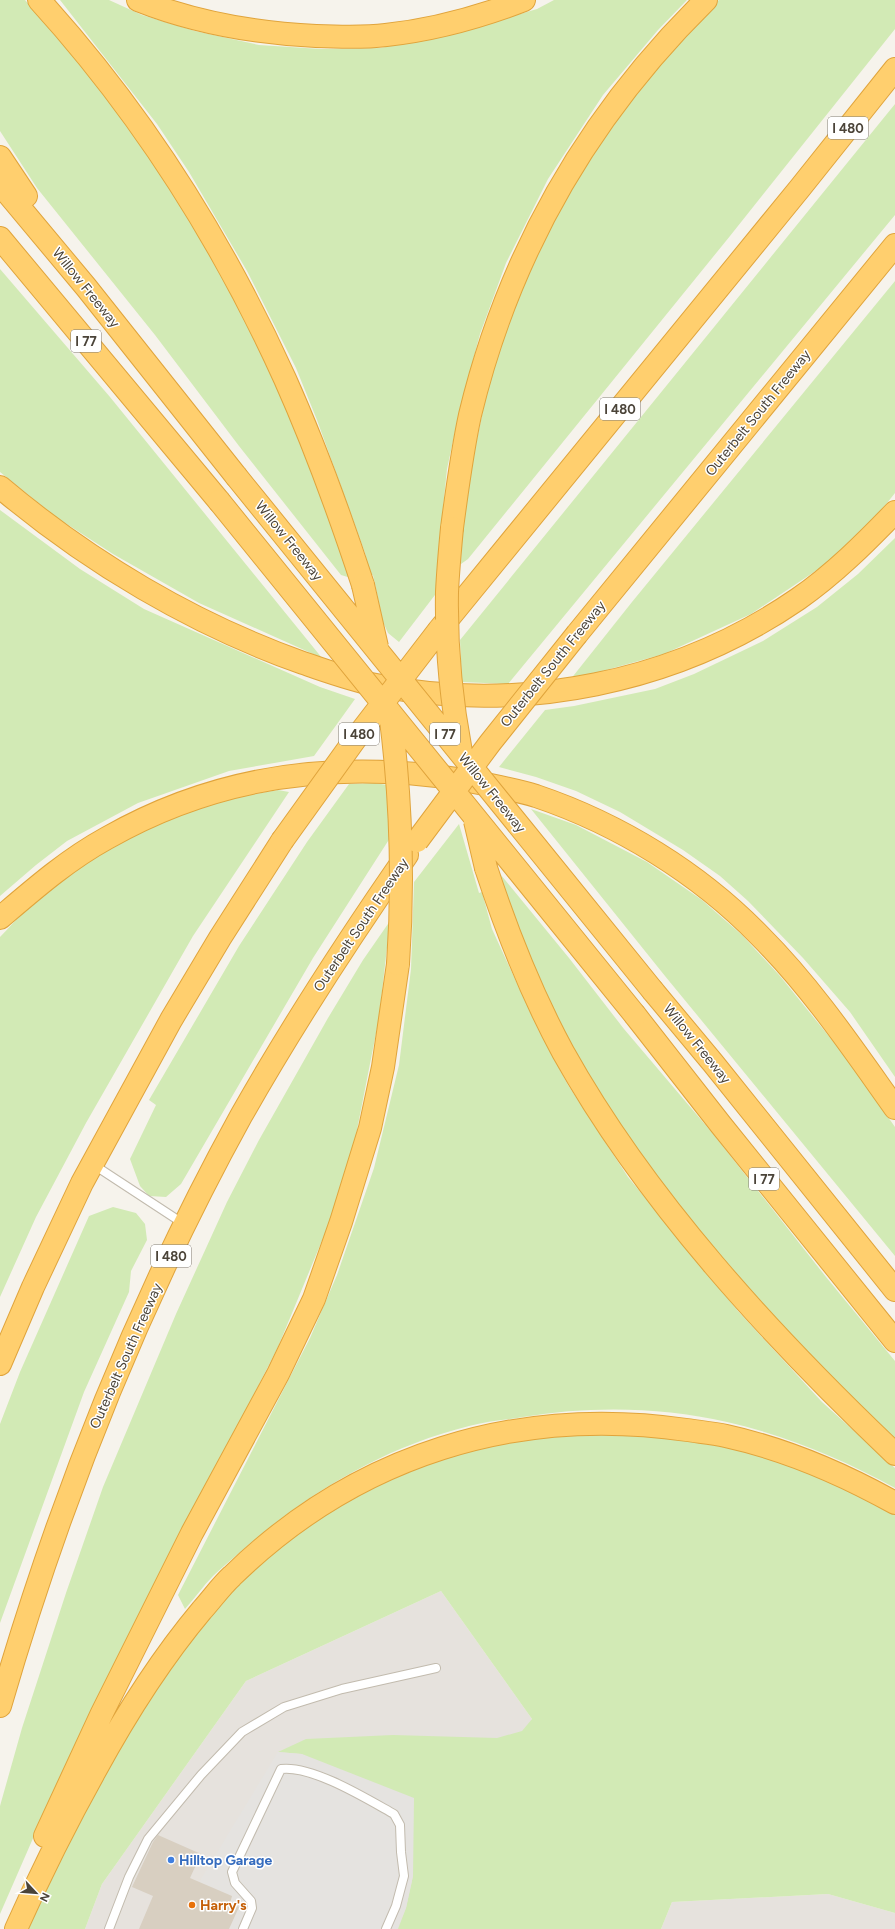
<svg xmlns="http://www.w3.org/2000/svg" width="895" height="1929" viewBox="0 0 895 1929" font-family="Figtree,sans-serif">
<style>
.industrial{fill:#e6e2dd}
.green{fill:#d2eab5}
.parking{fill:#e5e3e0}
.building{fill:#d8cfc1}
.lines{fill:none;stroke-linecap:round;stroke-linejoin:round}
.lane-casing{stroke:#c2bbae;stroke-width:10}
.highway-casing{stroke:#e0a43c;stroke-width:24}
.lane{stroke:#fff;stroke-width:8}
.highway{stroke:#ffcf6e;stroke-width:22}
.highway-bridge-casing{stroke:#e0a43c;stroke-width:24;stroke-linecap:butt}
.highway-bridge{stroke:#ffcf6e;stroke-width:22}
.shop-dot{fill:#3f7fe0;stroke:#fff;stroke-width:1.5}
.food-dot{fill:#e8710a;stroke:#fff;stroke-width:1.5}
.labels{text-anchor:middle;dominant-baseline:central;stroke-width:3;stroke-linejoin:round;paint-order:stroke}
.shield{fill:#fff;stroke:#817c74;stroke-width:1}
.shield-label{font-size:13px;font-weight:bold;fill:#4b4439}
.street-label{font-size:14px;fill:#4b4439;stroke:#fff}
.shop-label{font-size:14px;font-weight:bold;fill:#366cbe;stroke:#fff;text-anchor:start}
.food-label{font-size:14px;font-weight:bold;fill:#c56008;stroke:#fff;text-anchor:start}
</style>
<rect width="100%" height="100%" fill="#f6f3ec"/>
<path class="industrial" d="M441 1591 532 1719 412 1929H85L102 1884 246 1681Z
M828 1894 895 1913V1929H661L672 1902Z"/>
<path class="green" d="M0 0H25L88 69 180 200 238 304 296 430 351 578 341 575 239 446 155 335 37 188 0 131Z
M60 0H109L142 15 195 31 259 45 321 49 380 48 449 35 537 9 554 0H687L658 30 603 95 548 179 506 263 480 334 459 413 447 469 442 519 438 591 399 642 388 633 383 622 373 575H370L365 553 317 420 296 368 247 271 189 172 157 124Z
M719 0H895V29L730 236 468 559 461 564 462 521 473 458 492 368 510 315 538 248 608 127 697 19Z
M895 104V215L508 684 462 682 460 640Z
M0 269 110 397 322 658 199 603 113 554 56 517 0 472Z
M895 281V493L883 508 826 564 751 614 664 654 570 680 632 602Z
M0 510 80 569 144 609 320 687 355 699 314 756 229 771 138 803 67 841 36 865 0 896Z
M895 538V1077L850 1012 803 958 748 901 720 876 683 850 620 812 576 791 536 777 499 767 545 710 574 706 655 689 694 674 763 641 817 607 858 574Z
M375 783 387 785 390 838 313 958 181 1184 166 1197 149 1196 140 1186 130 1159 156 1105 149 1100 239 946 307 842 349 784Z
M278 790 289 792 193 936 86 1123 36 1217 0 1297V937C8 929 16 919 25 911 66 870 120 840 173 817 206 802 243 796 278 790Z
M531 809 576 825 647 862 702 900 742 935 780 976 845 1056 895 1127V1256L665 976Z
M459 824 479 893 482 892 492 929 538 1029 568 1085 628 1177 738 1311 822 1402 895 1468V1488C843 1459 785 1435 727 1422 660 1407 591 1406 523 1417 505 1420 486 1421 469 1426 385 1447 311 1491 246 1547 235 1557 223 1566 213 1576 203 1586 195 1598 185 1609L178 1595 310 1338 337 1275 374 1168 399 1065 411 969 414 882Z
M501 875 569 958 624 1029 714 1135 826 1277 895 1361V1442L782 1326 708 1241 631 1143 573 1055 514 924Z
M390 921 379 1018 355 1140 333 1214 278 1347 58 1781 0 1914V1806L22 1728 66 1593 103 1487 176 1314 227 1202 259 1140 328 1018 363 960Z
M113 1207 136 1213 145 1224 147 1240 131 1271 129 1292 84 1392 0 1623V1424L20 1372 89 1216Z
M526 1429 725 1436 895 1503V1913L828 1894 672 1902 661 1929H398L406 1908 413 1876 302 1754 278 1752 306 1739 393 1735 497 1738 522 1731 532 1719 441 1591 246 1681 102 1884 85 1929H14L177 1639 345 1490Z"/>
<path class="parking" d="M278 1752 302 1754 414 1798 413 1876 406 1908 397 1929H229L239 1907 230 1903 232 1896 209 1886 195 1889Z"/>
<path class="building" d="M158 1835 201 1854 190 1878 232 1896 230 1903 239 1907 229 1929H139L153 1896 132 1887 153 1842Z"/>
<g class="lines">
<g class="lane-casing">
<path id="lane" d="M94 1165 184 1224
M109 1929 129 1877 148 1839 201 1775 242 1732 284 1707 342 1689 436 1668
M243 1929 252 1908 251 1901 235 1883 232 1872 281 1769C312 1765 367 1799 394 1814L400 1825 401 1852 404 1876 396 1906 386 1929"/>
</g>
<g class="highway-casing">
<path id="highway" d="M39 0C140 111 223 242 285 379 315 446 340 515 363 585
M138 0C196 23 254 33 316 36 339 37 363 38 386 35 432 30 480 17 524 0
M0 157 26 196
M0 184 86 287 236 476
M0 238 219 501
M0 487C89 562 193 624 303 663 327 671 351 680 376 685 521 714 676 683 798 599 834 574 865 543 895 512
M452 528C457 490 462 452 470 415 509 253 588 116 706 0
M439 630 800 188 895 69
M577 634 895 245
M486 868C507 932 531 993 563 1052 646 1201 772 1337 895 1454
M0 918C34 889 67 860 107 838 216 776 335 760 458 779 484 784 510 788 536 796 619 824 699 873 760 936 812 988 853 1049 895 1108
M653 991 713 1063 895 1290
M635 1015 721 1125 895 1341
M0 1364 33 1287 82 1183 171 1020 220 938 282 841
M0 1706C59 1502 138 1303 241 1116 292 1026 348 940 407 855
M45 1836 102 1713 192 1533 278 1374 314 1299 341 1222 370 1128 383 1067 398 964
M16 1929C40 1875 66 1823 95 1771 126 1714 160 1660 202 1610 212 1599 221 1586 232 1576 356 1455 516 1405 687 1430 700 1432 713 1433 726 1436 785 1449 843 1474 895 1503"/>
</g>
<use href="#lane" class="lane"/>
<use href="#highway" class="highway"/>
<g class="highway-bridge-casing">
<path id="highway-bridge" d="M236 476 653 991
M219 501 635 1015
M452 528C450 549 448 571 447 592 446 646 451 699 461 752
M363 585 377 647
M390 712C401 796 404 879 398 964
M475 821 486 868
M282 841 356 738 439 630
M417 841 490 743 577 634"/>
</g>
<use href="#highway-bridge" class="highway-bridge"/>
</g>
<circle class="shop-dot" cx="171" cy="1860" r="4"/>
<circle class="food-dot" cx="192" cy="1905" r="4"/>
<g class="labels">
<g class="shield">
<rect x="828" y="117" width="40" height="22" rx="3"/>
<rect x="71" y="330" width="30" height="22" rx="3"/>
<rect x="600" y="398" width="40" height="22" rx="3"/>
<rect x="339" y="723" width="40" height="22" rx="3"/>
<rect x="430" y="723" width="30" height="22" rx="3"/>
<rect x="749" y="1168" width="30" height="22" rx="3"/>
<rect x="151" y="1245" width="40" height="22" rx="3"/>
</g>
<g class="shield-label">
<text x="848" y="128">I 480</text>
<text x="86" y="341">I 77</text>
<text x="620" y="409">I 480</text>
<text x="359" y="734">I 480</text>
<text x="445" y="734">I 77</text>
<text x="764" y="1179">I 77</text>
<text x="171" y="1256">I 480</text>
</g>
<g class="street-label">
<text transform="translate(86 288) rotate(51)">Willow Freeway</text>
<text transform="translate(758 413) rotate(-51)">Outerbelt South Freeway</text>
<text transform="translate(289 541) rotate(51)">Willow Freeway</text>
<text transform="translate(553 664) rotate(-51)">Outerbelt South Freeway</text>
<text transform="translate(492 793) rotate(51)">Willow Freeway</text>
<text transform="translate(361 925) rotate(-56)">Outerbelt South Freeway</text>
<text transform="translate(697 1044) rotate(51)">Willow Freeway</text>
<text transform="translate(126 1356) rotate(-66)">Outerbelt South Freeway</text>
</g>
<g class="shop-label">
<text x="179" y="1860">Hilltop Garage</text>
</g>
<g class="food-label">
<text x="200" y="1905">Harry's</text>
</g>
</g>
<g transform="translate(36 1893) rotate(116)" stroke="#ffffff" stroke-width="3" paint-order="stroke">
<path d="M0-3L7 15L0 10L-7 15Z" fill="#4b4439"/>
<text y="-6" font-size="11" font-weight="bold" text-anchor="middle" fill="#4b4439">N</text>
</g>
</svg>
